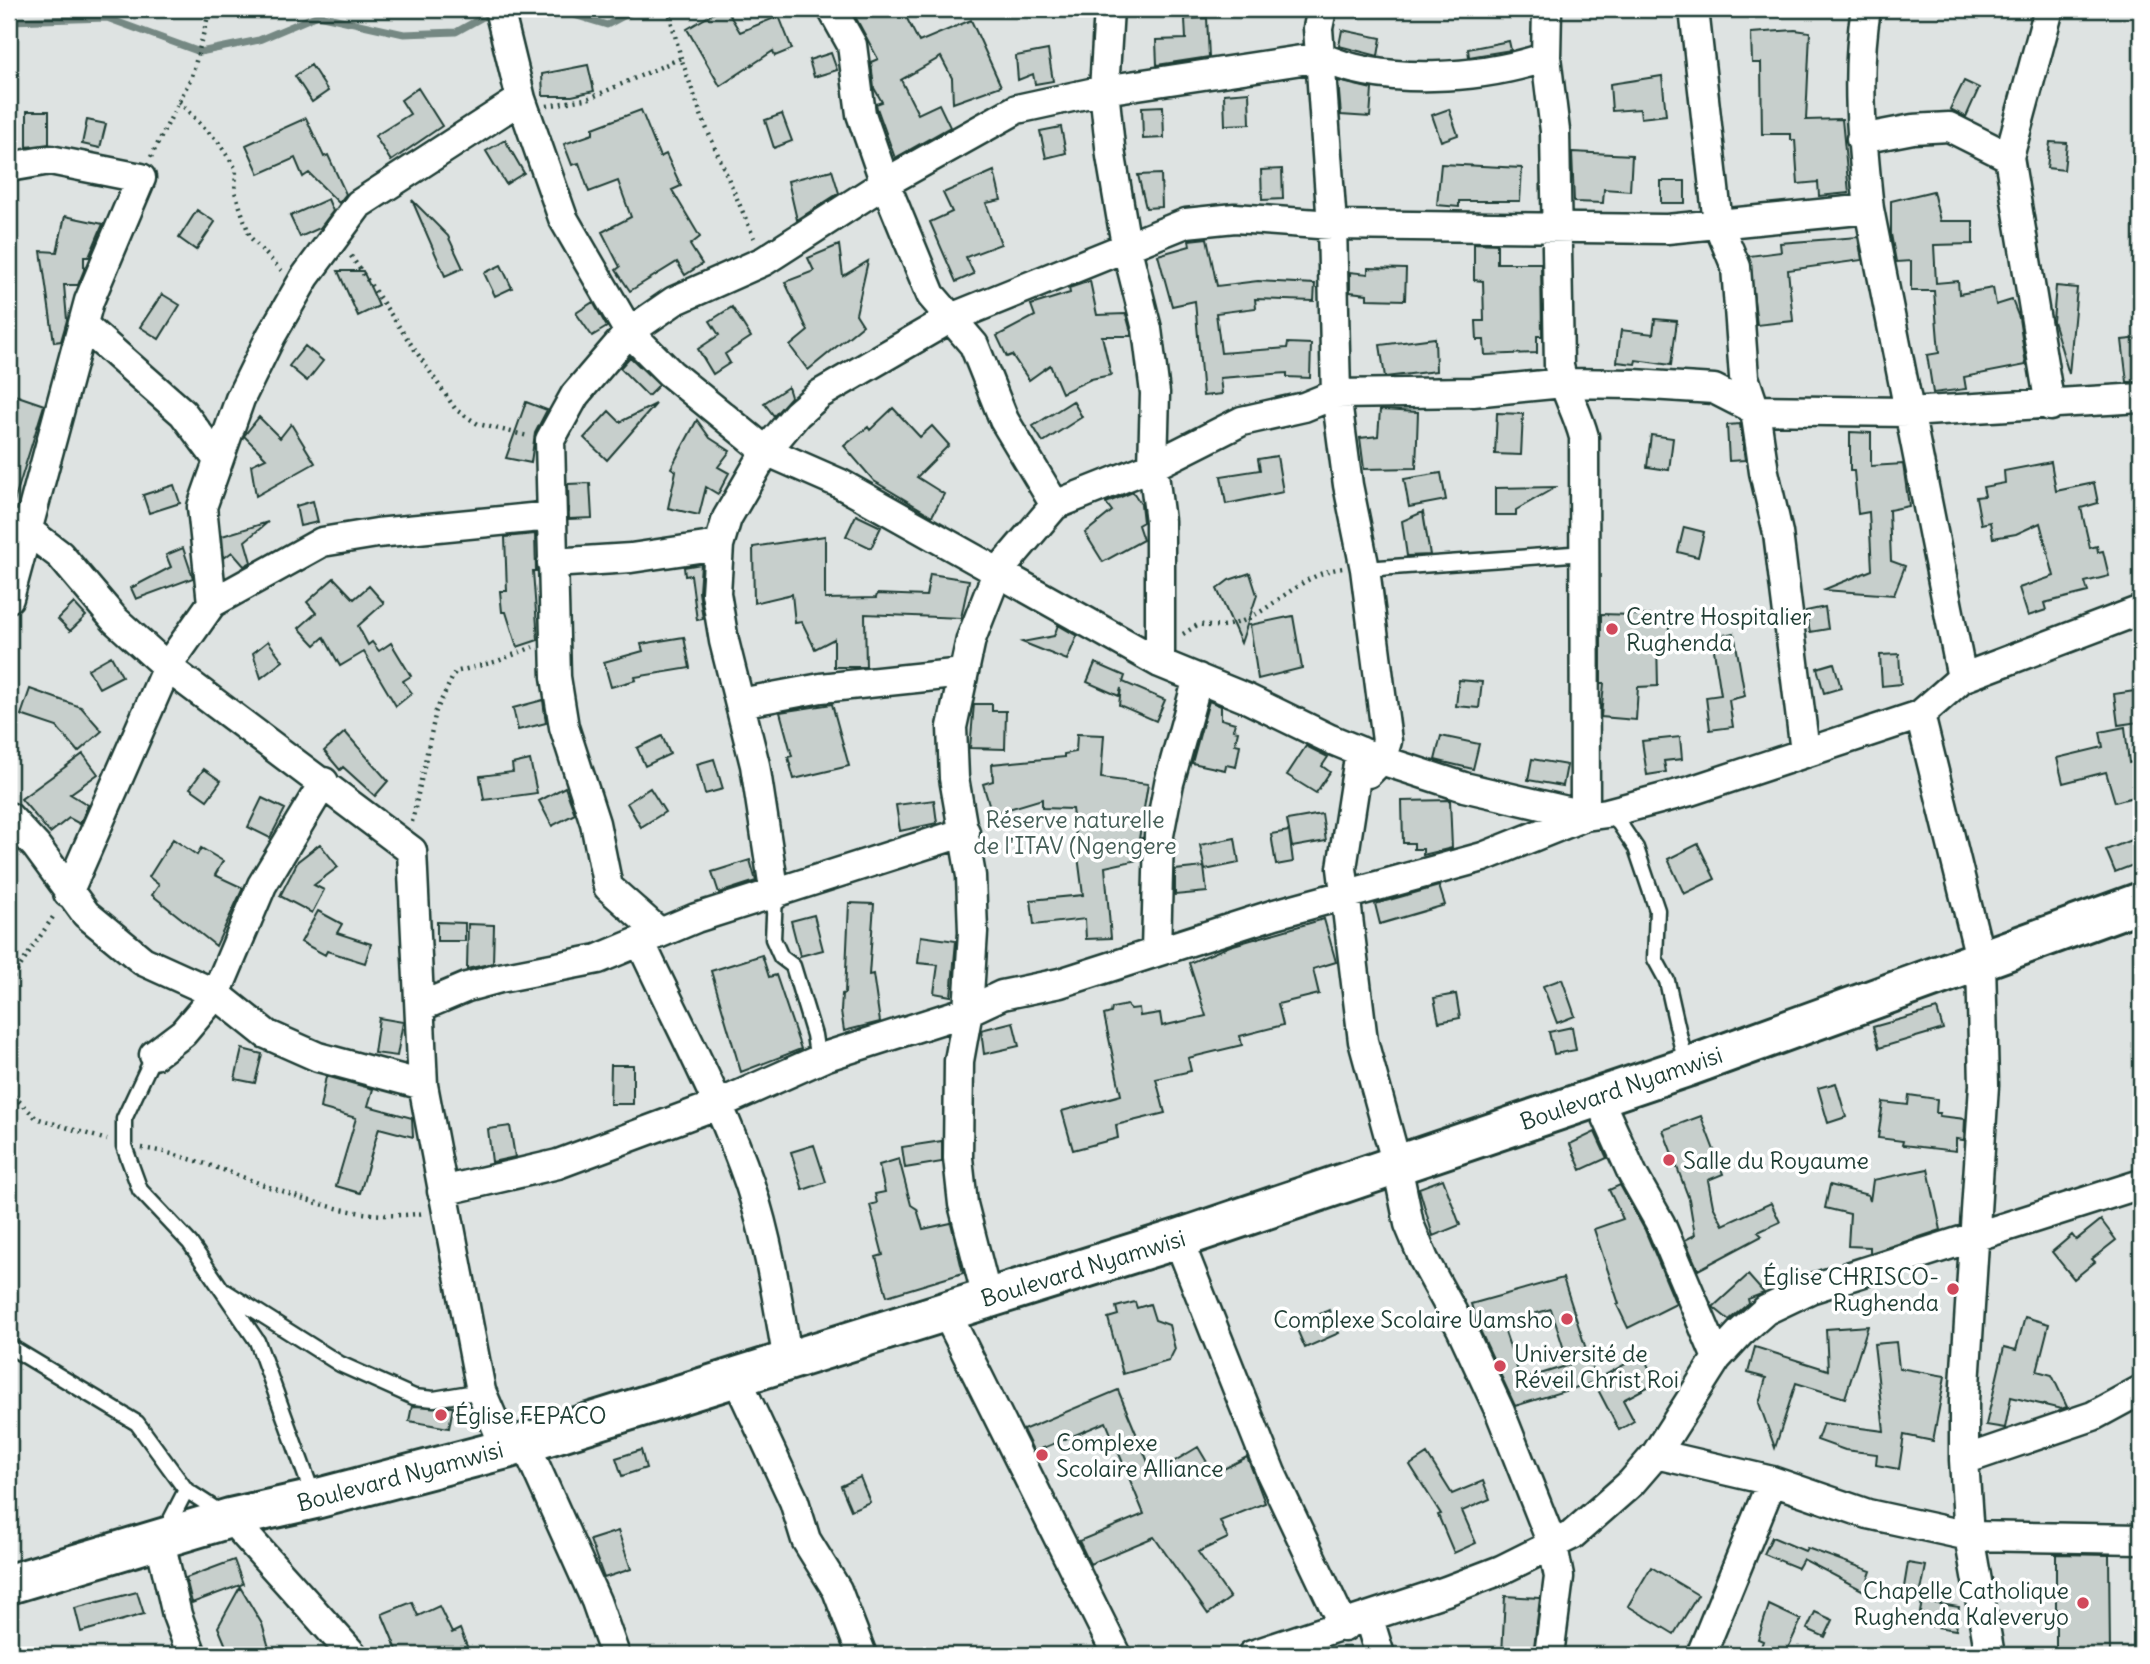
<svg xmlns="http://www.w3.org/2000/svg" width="2150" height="1664" viewBox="0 0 2150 1664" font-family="Delius,sans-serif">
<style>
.green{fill:#dee3e2;stroke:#7e908b;stroke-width:2}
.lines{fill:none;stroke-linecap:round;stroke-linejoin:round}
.stream{stroke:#758883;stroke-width:7}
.building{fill:#c7cfcc;stroke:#1f3d34;stroke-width:2;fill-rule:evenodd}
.lane-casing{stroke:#1f3d34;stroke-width:19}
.street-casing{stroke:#1f3d34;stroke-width:33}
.secondary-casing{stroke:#1f3d34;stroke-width:44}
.path{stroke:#1f3d34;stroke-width:4.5;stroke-dasharray:2 5;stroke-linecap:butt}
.lane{stroke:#fff;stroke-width:14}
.street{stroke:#fff;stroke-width:28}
.secondary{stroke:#fff;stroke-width:38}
.poi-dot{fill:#d1495b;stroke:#fff;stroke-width:2.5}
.labels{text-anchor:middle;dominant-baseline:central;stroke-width:7;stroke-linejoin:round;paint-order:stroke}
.poi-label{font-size:23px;fill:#1f3d34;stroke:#fff;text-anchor:start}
.park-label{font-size:23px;fill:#455e57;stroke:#fff}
.street-label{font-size:23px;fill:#1f3d34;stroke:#fff}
</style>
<rect width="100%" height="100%" fill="#fff"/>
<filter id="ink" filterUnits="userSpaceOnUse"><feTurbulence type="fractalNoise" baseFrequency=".0143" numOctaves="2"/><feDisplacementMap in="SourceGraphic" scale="14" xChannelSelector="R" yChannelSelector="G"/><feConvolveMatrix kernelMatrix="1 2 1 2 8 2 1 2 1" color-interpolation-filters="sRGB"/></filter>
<g filter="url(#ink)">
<path class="green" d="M9 9H2141V1655H9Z"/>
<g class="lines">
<path class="stream" d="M554 9 607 25 637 9
M9 21 107 18 200 52 259 40 318 15 404 34 456 32 492 12"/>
</g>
<path class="building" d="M721 9H726L740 32 779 16 792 49 775 56 773 51 720 86 687 29Z
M851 9H902L919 42 971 20 1001 86 953 103 952 78 941 57 901 80 918 114 939 104 950 127 895 158 877 108 876 104 882 102 874 88 871 62 878 59Z
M1207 18 1209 57 1157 65 1156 40 1186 39 1185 19Z
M1342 30 1381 38 1378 56 1339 46Z
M1795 30 1810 32 1806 120 1842 119 1849 193 1819 196 1818 182 1798 184 1795 140H1791V134H1762L1761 63H1752L1751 33Z
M1509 41 1511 50 1469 57 1468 49Z
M1048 50 1053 81 1035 84 1033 74 1018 80 1016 56Z
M831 53 837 70 814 77 809 60Z
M311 65 328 91 312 102 295 76Z
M588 65 594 91 572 96H543L542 74Z
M1662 76 1666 115 1641 118 1640 109 1612 111 1610 84Z
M1338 81 1372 89 1370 117 1341 115Z
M1964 81 1979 88 1966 117 1950 109Z
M418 88 442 126 391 161 375 136 410 114 401 100Z
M1249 92 1250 124 1225 125 1224 94Z
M1163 106 1164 138 1143 139 1142 107Z
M1449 109 1458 135 1441 141 1432 115Z
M641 110 660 157 666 154 681 186 672 190 700 237 690 245 702 264 685 275 677 262 630 291 616 270 620 267 602 232 631 217 618 181 589 192 579 163 572 165 564 144 593 134V128Z
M27 111H49V144L27 147Z
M782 114 792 141 774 148 765 120Z
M306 118 324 157 328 155 346 194 339 203 309 173 303 177 295 158 259 174 246 145Z
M87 120 106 124 100 148 82 144Z
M1061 127 1066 153 1046 158 1040 131Z
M505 140 524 173 506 184 486 151Z
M2050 142 2067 143 2064 170 2047 168Z
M1572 152 1632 155 1630 191 1604 189 1603 203 1574 202Z
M1441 164 1522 168 1520 201H1459V207L1437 205Z
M1282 169 1283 199 1262 200 1261 170Z
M832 170 839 193 797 220 788 181Z
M994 171 1001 200 986 203 1001 244 966 257 974 274 956 282 930 222 952 212 943 193Z
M1161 174 1162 207 1146 208 1138 175Z
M1661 181H1685V203H1661Z
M1933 191 1940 221H1973V244L1934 245 1936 283 1958 281 1959 294 1993 288 1996 305 2012 300 2019 318 2026 365 1964 377 1966 389 1933 393 1927 355 1939 353 1934 291H1911V261L1896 262 1891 234V201Z
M328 199 333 211 320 228 300 237 290 216Z
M412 200 448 236 463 268 445 276Z
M197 210 215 222 196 250 179 238Z
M65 216 103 224 89 257H84V270L78 285H64L67 320 61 341 54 342 41 251 57 252Z
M1858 237 1862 260 1788 270 1793 321 1757 325 1749 256 1781 252 1780 243Z
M1207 238 1217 286 1258 281 1315 284 1314 301 1255 299 1256 308 1216 313 1221 353 1287 348 1288 343 1311 344 1310 378 1287 377V373L1220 378 1222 394 1203 396 1195 301 1172 306 1158 255 1190 246 1189 240Z
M1474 243 1497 244V263H1541L1542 336H1537V353L1485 355 1484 340H1477L1476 321H1484L1483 281 1474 280Z
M839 245 843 276 868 261 856 314 863 325 808 370 790 346 808 331 785 282 814 271 808 258Z
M501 265 512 288 495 296 484 273Z
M1368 268 1406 269 1405 300 1367 299V294L1350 292V272L1368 274Z
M338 271H363L379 306 358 316Z
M1090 281 1097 315 1126 314 1131 332V336H1102L1111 375 1091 379 1062 393 1050 365 1029 380 1012 355 1007 357 997 336 1035 316 1031 305 1070 293 1069 288Z
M2056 286 2077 288 2069 374 2053 321Z
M162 294 180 305 159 339 140 327Z
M593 302 607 327 592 336 576 313Z
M732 307 751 337 725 354 730 363 713 374 698 349 719 335 710 321Z
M1655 319 1677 321 1671 365 1636 360 1635 364 1617 362 1621 330 1653 334Z
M1435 338 1436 371 1385 377 1380 345Z
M2141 338V382H2127L2122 340Z
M305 346 323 361 307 381 289 366Z
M630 357 659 385 648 396 620 368Z
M788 387 791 397 774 416 764 403Z
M9 393 44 405 13 505 9 504Z
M1073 401 1082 417 1043 442 1033 426Z
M526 402 547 410 535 433 531 463 506 458Z
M656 404 607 460 584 438 609 411 620 422Z
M893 408 920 437 932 426 949 445 917 477 944 494 932 516 874 481 844 446 868 427 870 430Z
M1380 410 1418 412 1416 468 1364 469 1360 438 1378 436Z
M1497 413 1523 414 1521 455 1495 454Z
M259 417 280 438 291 424 315 463 256 496 251 465 266 458 244 436Z
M697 420 710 438 730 451 718 467 729 473 718 494 706 487 699 515 668 508 676 471 671 468Z
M1740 424 1745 460 1729 461 1727 425Z
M1850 432 1871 433V466L1903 464 1909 506 1889 510 1891 561 1905 566 1894 595 1823 590 1872 570 1869 512 1858 514 1854 471H1850Z
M1651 435 1673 438 1669 470 1647 467Z
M1277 456 1283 492 1226 504 1221 476 1260 470 1258 459Z
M2051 462 2056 491 2094 483 2098 503 2081 508 2090 548 2097 546 2098 552 2103 551 2109 576 2085 582 2088 592 2044 603 2046 610 2028 616 2019 588 2054 576 2040 523 2016 534 1993 538 1990 522 1981 524 1976 497 1985 496 1983 487 2005 483 2004 471Z
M1441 473 1446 500 1409 507 1404 479Z
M590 483 592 518 569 519 568 484Z
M174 485 180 503 149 513 143 495Z
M1556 487 1516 510V515H1495V488Z
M1133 492 1141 504 1143 522 1138 525 1143 540 1103 562 1085 533 1112 511 1106 503Z
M313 501 318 522 300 526 296 506Z
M1423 512 1430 555 1407 556 1402 521Z
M856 515 881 527 871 548 846 536Z
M268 522 245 541 251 562 244 566 232 552 224 558 222 536Z
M1684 527 1704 532 1698 557 1678 552Z
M535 534 536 571H533L538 640 517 647 506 612H502L500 591H507L505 537Z
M825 536V599L876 598 877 594 926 596 930 574 969 580 961 618 865 614 866 667H834V639L815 649 802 622 795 623 792 594 754 603 753 547Z
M183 548 193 578 136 599 131 588 171 567 166 555Z
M701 564 699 592 703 619 697 620 691 575 685 576 684 567Z
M1250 573 1257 595 1241 643 1217 589 1229 580Z
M334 578 354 599 369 586 384 603 358 626 368 645 372 642 379 651 391 643 411 676 403 681 412 693 396 706 364 652 340 666 324 637 315 645 299 628 316 613 307 602Z
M74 603 86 616 70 631 58 619Z
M1825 607 1828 629 1810 632 1806 611Z
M1601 614 1669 616V640H1657L1658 686 1638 687 1636 720 1601 717 1604 683H1601Z
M1293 616 1302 668 1258 679 1250 625Z
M1058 625 1077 636 1067 660 1022 642 1054 636Z
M1734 633 1745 696 1729 700 1733 727 1710 730 1706 697 1721 695 1712 637Z
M684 637 690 668 635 677 636 680 611 687 604 662 643 651 641 644Z
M268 641 283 661 261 678 253 653Z
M1899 654 1901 684 1882 686 1880 655Z
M111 656 122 676 99 688 88 669Z
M1095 663 1125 676 1123 682 1165 700 1156 721 1119 705 1121 688 1119 696 1087 682Z
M1834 663 1841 688 1824 693 1817 668Z
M1459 680 1482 682 1479 708 1456 706Z
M30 689 81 707 102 731 78 752 57 727 21 715Z
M2135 691 2139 722 2118 725 2114 694Z
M543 700 546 723 518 730 513 708Z
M1209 701 1221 706V719L1235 723 1233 730 1238 731 1235 744 1240 745 1236 767 1226 765 1225 770 1192 763Z
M832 704 849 766 794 779 788 757 792 756 780 712Z
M974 704H992V711H1006L1005 749 970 748Z
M2125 727 2129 763 2141 760V795L2115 802 2106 772 2063 783 2057 758 2103 747 2100 732Z
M345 732 388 781 375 796 343 767 340 770 324 751Z
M1077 734 1104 735 1101 778 1148 784 1139 839 1142 838V859L1105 867 1111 938 1086 939 1085 919 1034 925 1031 900 1083 895 1072 809 1042 808V799L992 814 983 784 993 781 992 764 1064 757V754L1076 752Z
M662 736 670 754 645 766 637 748Z
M1441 736 1479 744 1473 769 1435 760Z
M1680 737 1682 759 1664 761 1666 772 1647 775 1642 741Z
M1306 746 1328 757 1322 766 1330 772 1316 793 1287 775Z
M83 754 98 774 70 794 88 805 80 824 69 818 50 833 21 799Z
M714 759 723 789 705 794 697 764Z
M1532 759 1567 765 1563 786 1528 780Z
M530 760 537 793 484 800 480 776 513 772 512 764Z
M204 769 221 781 207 800 190 788Z
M565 787 575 814 552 826 539 801Z
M650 788 665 812 641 827 627 803Z
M262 798 285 809 270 838 248 827Z
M934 800 937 823 900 831 896 805Z
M1450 800 1452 848 1423 855V849H1414V843H1403L1402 801Z
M1322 814 1326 841 1292 847 1287 820Z
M1289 831 1293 862 1276 865 1271 834Z
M2141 836V862L2115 872 2106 850Z
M1235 838 1239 863 1205 870 1200 845Z
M173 839 197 855 201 848 223 861 215 875 243 888 216 946 152 895 159 885 149 877Z
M320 844 338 867 314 885 324 890 312 913 280 896 298 861Z
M1698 844 1715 879 1684 894 1668 859Z
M750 860 756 881 719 893 712 872Z
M1204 867 1207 892 1175 895V870Z
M1439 886 1445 905 1380 924 1375 904Z
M849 903 874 904 869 975 873 974 880 1022 844 1031 841 1011 842 994 845 993Z
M318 911 342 924 337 933 371 944 365 963 327 951 325 955 301 942Z
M814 915 823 950 800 956 791 921Z
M1324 919 1336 962 1313 969 1319 994 1278 1004 1283 1025 1240 1036 1242 1045 1188 1058 1191 1071 1156 1079 1165 1113 1116 1125 1118 1138 1073 1150 1062 1111 1121 1095 1104 1015 1111 1013 1112 1008 1127 1005 1131 1009 1139 1008 1140 1016 1160 1013 1162 1026 1206 1016 1189 963 1230 946Z
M437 922 465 923V941H437Z
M468 924 494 925 493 963 467 969Z
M921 936 956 941 951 996 934 993 938 965 918 963Z
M762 955 769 977 776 975 801 1049 741 1072 711 971Z
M1562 979 1575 1016 1557 1023 1543 986Z
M1456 994 1460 1018 1439 1022 1434 998Z
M1937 1009 1943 1029 1879 1048 1873 1027Z
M379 1018 403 1022 397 1056 374 1053Z
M1013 1022 1019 1046 984 1054 981 1030Z
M1572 1027 1576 1050 1554 1054 1549 1032Z
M242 1049 262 1054 255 1083 235 1079Z
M611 1065H633V1104H610Z
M326 1076 373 1089 368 1106 412 1118 413 1137 379 1128 360 1193 336 1186 356 1118 320 1108Z
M1836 1083 1846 1117 1828 1123 1818 1088Z
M1909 1095 1937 1099 1936 1113H1940L1939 1116 1965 1119 1964 1140 1956 1139V1151L1902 1145 1903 1141 1878 1138 1883 1102 1908 1105Z
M1701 1116 1723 1174 1708 1180 1713 1206 1723 1225 1771 1203 1780 1222 1758 1232 1762 1236 1698 1270 1685 1240 1695 1235 1689 1199 1663 1130Z
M510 1126 515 1157 492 1162 488 1129Z
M1595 1132 1607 1158 1581 1170 1570 1144Z
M942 1141V1162L905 1168 902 1147Z
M814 1145 826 1182 803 1190 791 1152Z
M899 1159 911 1205 917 1209 923 1229 951 1223 963 1273 887 1296 876 1257 883 1255 870 1205 877 1203 875 1194 885 1192 879 1165Z
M1928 1169 1941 1230 1870 1253V1247L1848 1246 1850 1214 1825 1208 1830 1185 1868 1195 1870 1201 1873 1180Z
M1443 1179 1460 1225 1433 1236 1419 1188Z
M1620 1185 1645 1230 1676 1304 1628 1328 1617 1305 1619 1304 1594 1229 1623 1219 1609 1190Z
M2101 1220 2116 1240 2092 1259 2095 1262 2074 1279 2052 1252 2072 1235 2076 1240Z
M1748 1275 1764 1293 1748 1299 1749 1303 1729 1320 1713 1307Z
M1563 1278 1596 1380 1642 1355 1657 1382 1623 1400 1634 1421 1619 1430 1594 1382 1515 1406 1478 1326 1471 1304ZM1551 1309 1569 1365 1521 1380 1502 1323Z
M1135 1302 1137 1308 1150 1304 1155 1320 1169 1325 1175 1349 1169 1361 1123 1374 1108 1318 1118 1315 1116 1307Z
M1329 1310 1339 1333 1305 1348 1295 1325Z
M2025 1317 2049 1324 2037 1371 2052 1375 2067 1407 2061 1409 2011 1397 2005 1428 1986 1425 2004 1347 2016 1350Z
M1868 1326 1845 1398 1796 1383 1775 1448 1759 1403 1766 1378 1748 1373 1755 1347 1828 1370 1826 1329Z
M1896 1342 1899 1368 1945 1376 1933 1441 1904 1435 1899 1469 1876 1465 1877 1454 1845 1450 1817 1440 1823 1423 1884 1431 1874 1344Z
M1118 1390 1153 1474 1198 1447 1214 1474 1247 1457 1257 1482 1265 1503 1220 1521 1228 1538 1198 1552 1230 1598 1208 1614 1154 1537 1090 1564 1079 1541 1144 1514 1106 1422 1034 1452 1023 1430Z
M412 1406 453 1407 449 1428 409 1421Z
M641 1450 646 1468 622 1476 616 1458Z
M1427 1454 1452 1494 1483 1481 1490 1499 1462 1511 1476 1543 1454 1553 1438 1515 1441 1514 1410 1465Z
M860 1477 870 1502 851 1510 841 1486Z
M618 1531 631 1569 604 1578 590 1540Z
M1772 1537 1805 1551 1807 1548 1871 1571 1864 1591 1803 1559 1798 1568 1764 1554Z
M2056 1554 2109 1555 2110 1655H2056Z
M234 1560 243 1584 192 1603 186 1578Z
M1908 1563 1926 1566 1920 1596 1903 1593Z
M1651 1567 1698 1595 1674 1634 1628 1606Z
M240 1587 262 1624 270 1651 226 1646 218 1627Z
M137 1592 144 1614 81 1632 75 1608Z
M1505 1596 1540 1598 1533 1655H1502Z
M1922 1601 1959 1607 1956 1630 1918 1624Z
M412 1602 418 1616 439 1606 452 1633 460 1629 468 1649 454 1655H399L382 1614Z
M1769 1605 1801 1620 1785 1655H1758L1763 1641 1758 1639Z
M1815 1612 1833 1620 1825 1637 1807 1629Z"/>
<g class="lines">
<g class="lane-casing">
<path id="lane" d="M1365 569 1585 553
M1607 813 1619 823 1636 848 1657 910 1655 959 1667 981 1686 1065
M775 895 773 939 781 957 793 966 814 1035 818 1061
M154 1055 124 1119V1146L140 1190 190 1243 257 1341 314 1498
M226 1292 340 1364 414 1397 434 1399 481 1391
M9 1346 137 1423 186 1490 165 1531
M186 1490 223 1514"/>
</g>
<g class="street-casing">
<path id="street" d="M499 9 521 99 563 218 629 332 670 373 766 451 839 483 1160 663 1248 699 1330 739 1381 760 1464 787 1584 815
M832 9 852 45 861 114 885 183 931 295 974 345 1004 420 1055 505
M1109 9 1104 90 1111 156 1126 245 1147 329 1155 393 1153 466 1160 521V663
M1322 9 1318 28 1332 225 1336 394 1348 485 1365 569 1387 741 1381 760 1368 773
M1547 9 1546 57 1555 131 1559 366C1564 391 1577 410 1584 437L1585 816
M1694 9 1718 224 1736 267 1744 377 1755 410 1764 472 1778 533 1805 752
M1866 9C1855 75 1862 143 1869 209L1962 678
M2049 9 2009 157 2050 406
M1861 139 1913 129 1949 127 2009 157
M9 167 50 160 141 178 89 301 9 598
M83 325 183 413 218 460
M9 523 27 530 60 555 115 620 167 667 412 851 423 1085 481 1391 506 1449
M552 563 631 558 719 545
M212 603 202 507 240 399 271 336 305 277 359 204 521 99
M740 703 821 688 963 673
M1920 715 1981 962 1984 1085 1964 1401V1460L1969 1536 1990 1655
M1360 751 1342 868 1363 1041 1397 1165 1409 1224 1424 1260 1461 1328 1500 1412 1553 1546 1559 1577 1549 1655
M9 817 36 846 86 914 143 961 216 994 266 1034 318 1057 423 1085
M68 893 167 667 212 603 322 542 377 533 551 516
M775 895 755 765 724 641 716 593 719 545 727 518 766 451 797 414 820 394 951 318 1186 223 1235 218 1332 225 1667 229 1869 209
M660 933 608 887 595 823 564 727 556 677 550 440 575 395 629 332 674 301 764 261 885 183 1017 109 1104 90 1321 57C1383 86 1483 79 1546 57
M640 941C677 1022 721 1100 750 1185 769 1242 778 1303 788 1362
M1156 950 1159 835 1169 783 1198 678
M422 1006 467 987 500 978 598 959 696 918 965 832
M154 1055 183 1033 216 994 262 885 324 782
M1597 1095 1633 1175 1660 1223 1717 1358
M442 1191 558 1164 719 1104 827 1056 968 1011 1002 995 1060 983 1275 914 1483 857 1585 816 1607 813 1690 791 1920 715 1962 678 2141 610
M1178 1239 1271 1473 1344 1627
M987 1298 963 1204 958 1158 959 1061 968 1011 973 932 971 876 954 778 952 727 971 639 997 573 1055 505 1153 466 1242 421 1304 407 1336 394 1473 392 1563 383 1634 384 1714 389 1755 410 1908 412 2141 398
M946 1312 1117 1655
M737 1379 794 1501 806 1540 837 1590 862 1655
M525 1443 596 1601 615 1655
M1656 1454 1772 1481 1868 1514 1969 1536 2141 1539
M1964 1460 2093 1416 2141 1390
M230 1518 353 1655
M160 1541 177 1615 192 1655
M1369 1619 1380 1655
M1252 1655 1446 1591 1501 1570 1572 1535 1631 1483 1656 1454 1717 1358 1740 1333 1766 1310 1810 1289 2141 1184
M1701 1655 1772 1481"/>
</g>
<g class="secondary-casing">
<path id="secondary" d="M9 1584 230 1518 315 1499 506 1449 1178 1239 1687 1067 2141 902"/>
</g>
<path class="path" d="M668 9 681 58
M179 102 219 143 236 169 235 192 250 237 282 271
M547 106 590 98 681 58 703 120 754 238
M151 157 192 76 210 9
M351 256 456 410 478 424 528 436
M1183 634 1199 624C1258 639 1286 575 1343 568
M412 822 436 711 455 672 498 661 533 647
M9 983 55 914
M9 1091 36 1118 107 1140
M142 1148C237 1162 325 1228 424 1213"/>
<use href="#lane" class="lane"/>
<use href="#street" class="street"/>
<use href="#secondary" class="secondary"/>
</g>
</g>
<g class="poi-dot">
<circle cx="1612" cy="629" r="7"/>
<circle cx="1669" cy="1160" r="7"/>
<circle cx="1953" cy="1289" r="7"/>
<circle cx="1567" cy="1319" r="7"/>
<circle cx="1500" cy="1366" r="7"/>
<circle cx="441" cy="1415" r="7"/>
<circle cx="1042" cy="1455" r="7"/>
<circle cx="2083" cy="1603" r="7"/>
</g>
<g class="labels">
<g class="poi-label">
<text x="1626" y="616">Centre Hospitalier<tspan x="1626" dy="26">Rughenda</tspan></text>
<text x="1683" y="1160">Salle du Royaume</text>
<text x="1939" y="1276" text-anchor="end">Église CHRISCO-<tspan x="1939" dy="26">Rughenda</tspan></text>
<text x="1553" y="1319" text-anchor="end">Complexe Scolaire Uamsho</text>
<text x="1514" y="1353">Université de<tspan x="1514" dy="26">Réveil Christ Roi</tspan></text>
<text x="455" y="1415">Église FEPACO</text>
<text x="1056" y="1442">Complexe<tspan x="1056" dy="26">Scolaire Alliance</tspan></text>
<text x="2069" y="1590" text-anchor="end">Chapelle Catholique<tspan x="2069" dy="26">Rughenda Kaleveryo</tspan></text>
</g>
<g class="park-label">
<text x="1075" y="819">Réserve naturelle<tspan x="1075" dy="26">de l'ITAV (Ngengere</tspan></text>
</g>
<g class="street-label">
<text transform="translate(1621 1088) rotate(-19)">Boulevard Nyamwisi</text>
<text transform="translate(1083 1268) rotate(-17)">Boulevard Nyamwisi</text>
<text transform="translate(400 1476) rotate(-15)">Boulevard Nyamwisi</text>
</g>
</g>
<rect width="2150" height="1664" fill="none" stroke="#fff" stroke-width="35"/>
<rect x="18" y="18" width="2115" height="1629" fill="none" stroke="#1f3d34" stroke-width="2.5" filter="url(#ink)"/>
</svg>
